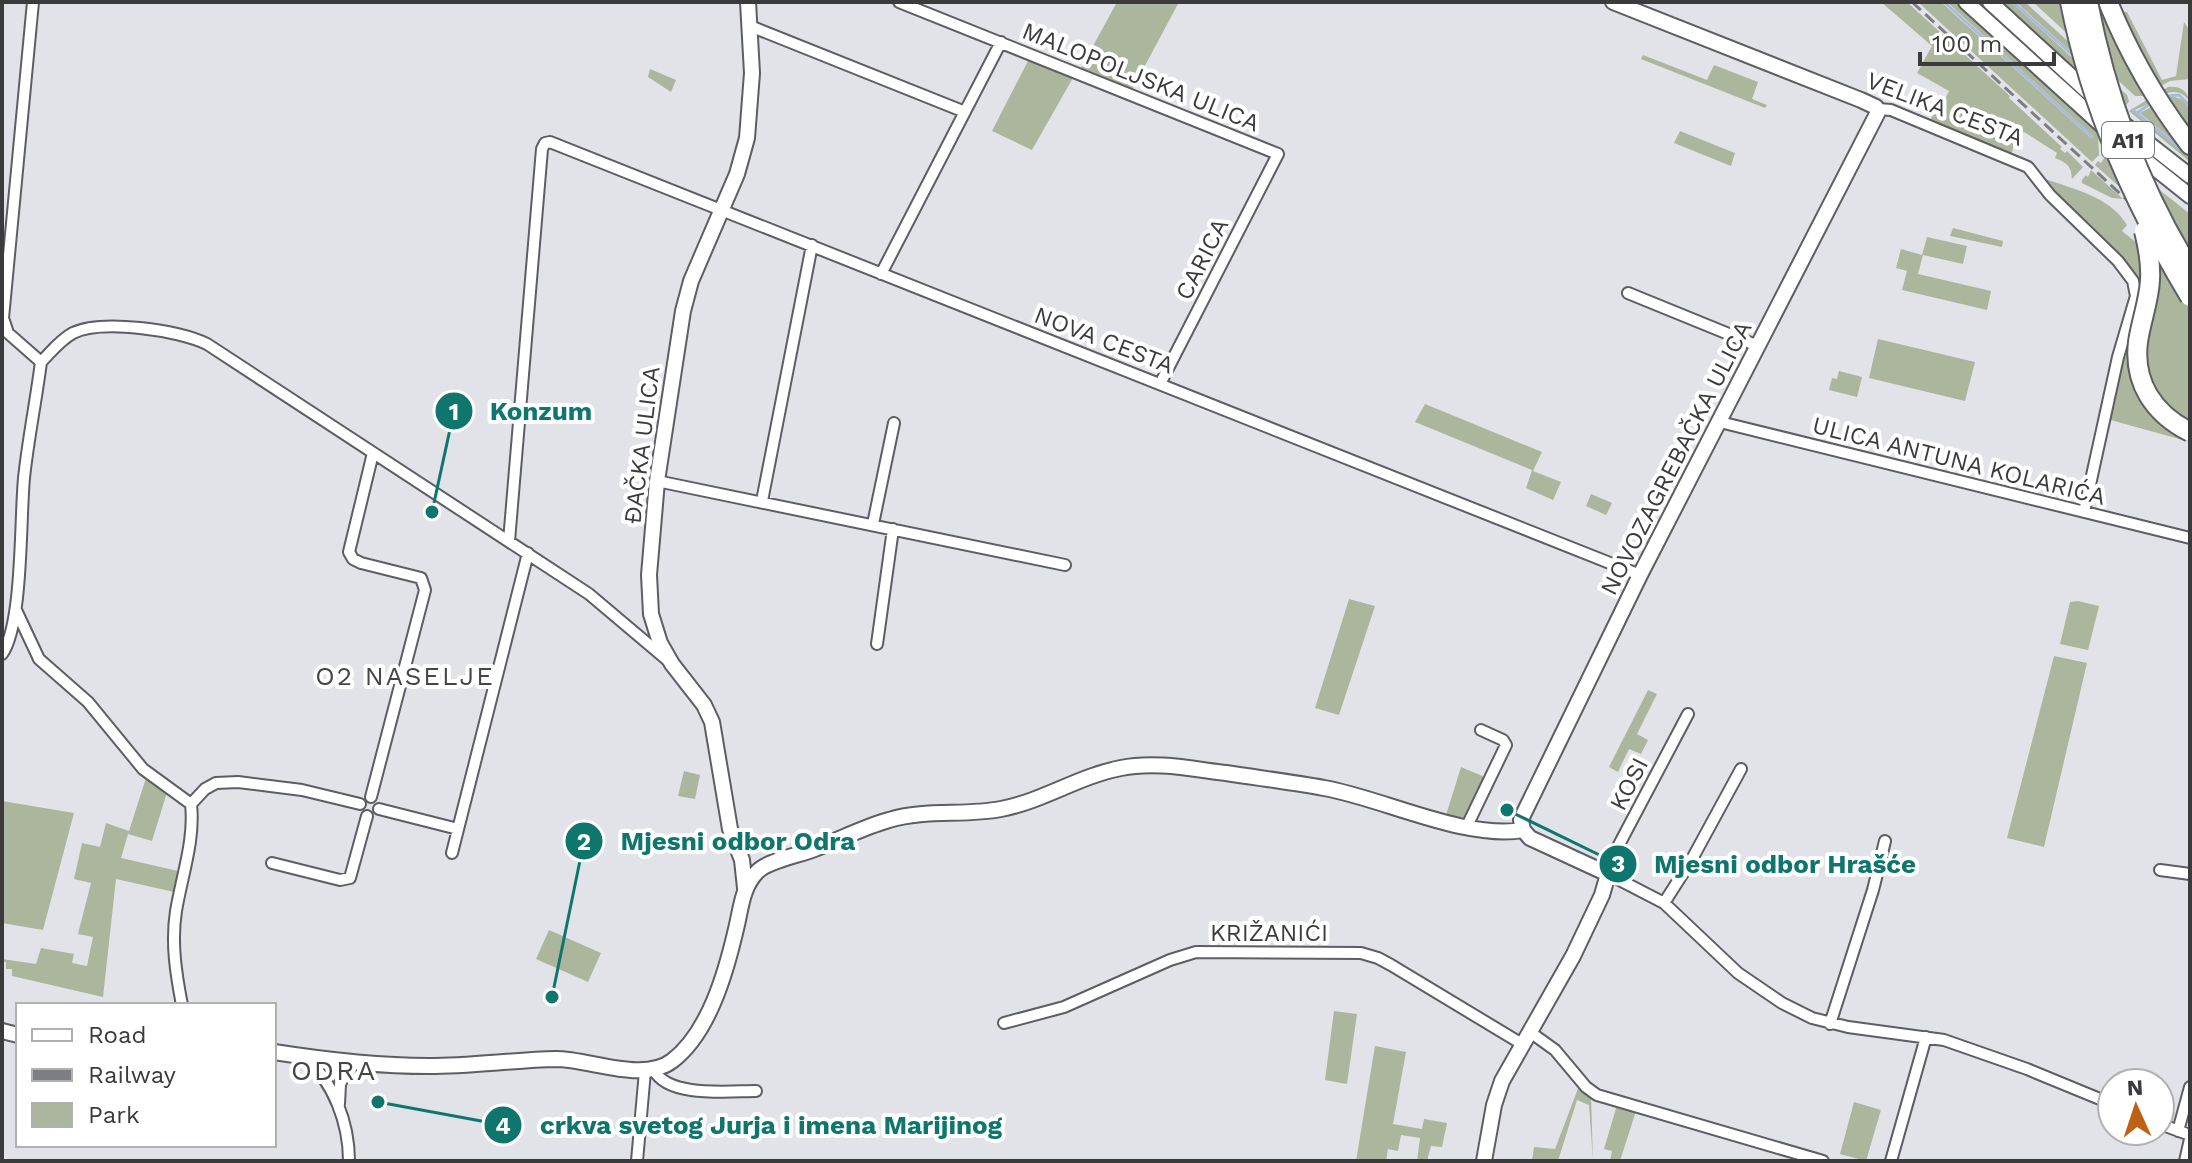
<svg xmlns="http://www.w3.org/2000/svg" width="2192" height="1163" viewBox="0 0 2192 1163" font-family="'Work Sans',sans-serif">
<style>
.green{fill:#acb69d}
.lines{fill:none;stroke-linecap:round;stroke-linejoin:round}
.stream{stroke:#a9bbd8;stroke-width:3}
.street-casing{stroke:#5d5e62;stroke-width:14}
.secondary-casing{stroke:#5d5e62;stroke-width:18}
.highway-casing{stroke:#5d5e62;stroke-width:22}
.street{stroke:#fff;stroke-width:10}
.secondary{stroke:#fff;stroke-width:14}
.highway{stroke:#fff;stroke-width:18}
.rail{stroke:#7d7e82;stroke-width:3;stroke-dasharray:12 6;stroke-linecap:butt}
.highway-bridge-casing{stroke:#5d5e62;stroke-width:22;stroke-linecap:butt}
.highway-bridge{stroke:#fff;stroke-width:18}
.labels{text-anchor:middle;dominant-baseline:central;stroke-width:8;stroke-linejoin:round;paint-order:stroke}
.shield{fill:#fff;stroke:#767678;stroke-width:2}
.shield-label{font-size:22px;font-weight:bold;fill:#3b3b3e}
.street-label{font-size:24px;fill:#3b3b3e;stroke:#fff}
.neighbourhood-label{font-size:26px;letter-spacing:2px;fill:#444549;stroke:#fff}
.quarter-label{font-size:28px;letter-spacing:2px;fill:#444549;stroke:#fff}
.leader{fill:none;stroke:#0f766e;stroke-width:3}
.callout-dot{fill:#0f766e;stroke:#fff;stroke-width:3}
.mark-label{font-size:24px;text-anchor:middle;font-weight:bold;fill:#fff}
.callout-label{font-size:26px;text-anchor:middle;font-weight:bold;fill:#0f766e;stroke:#fff;stroke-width:8;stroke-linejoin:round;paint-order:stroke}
</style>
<rect width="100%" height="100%" fill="#e2e3e9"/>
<path class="green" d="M1117 2H1179L1132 90 1081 68Z
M1881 2H1907L2010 96 2009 98 2062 147 2060 149 2065 153 2067 151 2083 167 2072 179C2071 165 2067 163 2055 158L2057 153 2024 132 2019 135 2020 141 2014 144 2012 153 1930 121 1933 114 1937 115 1949 91 1917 73 1932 46Z
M1918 2H1941L2091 138 2094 137 1947 2H1959L2042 81 2100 131 2098 134 2099 155 2092 162Z
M1975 2H1982L2111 118 2107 123Z
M1998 2H2011L2076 61 2078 58 2016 2H2025L2127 95 2129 101 2125 107 2122 105 2118 110Z
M2033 2H2061L2064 21 2112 65 2099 11 2127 12 2162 80 2176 76 2184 22 2190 31V79L2170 81 2142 96H2135Z
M1643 55 1707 80 1714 65 1758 82 1752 99 1767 105 1765 108 1641 59Z
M1030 57 1074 76 1032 150 992 131Z
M650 69 676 80 671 92 648 77Z
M2168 87C2180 86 2187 90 2190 102 2172 76 2150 109 2132 110L2185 154 2186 151 2140 113 2171 96 2184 100 2190 110V162L2129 111Z
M1680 131 1735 153 1731 166 1674 143Z
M2120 152 2161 191 2190 214V250L2095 165 2098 161 2101 163 2106 155Z
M2091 170 2123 199 2112 198 2082 183V180L2086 175 2088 177Z
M2040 177C2071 189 2109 195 2127 225L2122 231 2138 244 2190 262V442L2107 419 2139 289Z
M1953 228 2003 241 2002 247 1950 236Z
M1927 237 1967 246 1963 264 1923 255 1918 274 1991 291 1987 310 1902 290 1907 271 1896 268 1901 249 1922 255Z
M1878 339 1975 362 1965 401 1869 378Z
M1839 371 1862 377 1857 397 1829 390 1832 378 1837 379Z
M1425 404 1542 452 1533 471 1561 482 1553 500 1526 488 1532 470 1415 422Z
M1591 494 1612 503 1606 515 1586 506Z
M1349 599 1375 606 1339 715 1315 708Z
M2078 601 2099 606 2088 650 2060 644 2070 602Z
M2054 656 2087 663 2044 847 2007 838Z
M1648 690 1657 694 1637 734 1648 740 1641 754 1629 749 1618 772 1609 767Z
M1461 767 1487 778 1466 818 1446 815Z
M684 771 700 775 695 799 678 796Z
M147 775 168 789 152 841 128 834 121 858 178 871 174 892 116 879 103 997 12 976V969H6V962H2V959L36 964 41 948 74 954 72 963 87 966 93 937 78 934 91 883 74 879 82 843 100 847 106 823 129 831Z
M2 801 74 813 43 930 2 923Z
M549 930 601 953 588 982 536 959Z
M1334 1011 1357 1014 1347 1084 1325 1080Z
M1375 1046 1406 1052 1393 1124 1422 1129 1424 1119 1447 1123 1442 1147 1431 1146 1427 1161H1417L1420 1138 1401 1135 1398 1151 1388 1149 1386 1161H1356Z
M1579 1086 1584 1093 1591 1096 1593 1161 1589 1105 1577 1100 1558 1161H1532L1534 1147 1555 1149Z
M1854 1102 1881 1110 1866 1161 1840 1154Z
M1617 1105 1636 1111 1620 1161H1610L1612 1151 1604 1149Z"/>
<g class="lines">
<path class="stream" d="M1944 2 2092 137
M2013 2 2076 58
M2164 96 2179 95 2190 106
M2133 110 2185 152
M2137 113 2154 101"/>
<g class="street-casing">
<path id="street" d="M33 2 3 318 8 333 41 362
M899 2 1278 154 1160 384
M750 26 965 112
M1878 109 1891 110 2028 167 2050 195 2118 261 2133 281 2136 296 2118 357 2084 512
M881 274 1001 42
M1628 293 1758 346
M41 362C51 352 60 340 73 333 102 319 178 330 207 344L589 594 666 659
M1720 422 2190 538
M657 481 1065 565
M762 501 812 245
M873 524 894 423
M509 541 542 149 545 143 550 142 1640 575
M16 610 39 659 88 702 143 769 191 804
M877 644 893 529
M2 654C23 625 20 519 24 478 28 440 36 401 41 362
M1688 714 1612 858 1608 874 1664 903 1738 973 1782 1003 1812 1018 1848 1027 1944 1040 2027 1069 2112 1104
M371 797 425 590 421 578 361 563 353 559 349 552 373 453
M379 809 458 829
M1467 826 1506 745 1503 740 1481 730
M452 853 528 553
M272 863 340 880 350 878 367 816
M2160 870 2190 874
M1664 903 1692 859 1741 769
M182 1005C176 974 171 943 176 911 182 875 195 840 191 804L205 789 216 783 238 782 302 790 360 804
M1004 1023 1064 1007 1170 960 1196 952 1361 953 1378 958 1391 965 1522 1044
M1830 1024 1873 890 1885 841
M1530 1032 1555 1050 1586 1087 1597 1095 1823 1161
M305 1058C334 1082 349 1124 349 1161
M654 1070C668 1098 729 1091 756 1091
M339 1104 340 1084 352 1062
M2160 1124 2190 1135
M2178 1131 2190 1087
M637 1161 645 1071
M1891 1161 1926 1037
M2185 1161 2190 1139"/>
</g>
<g class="secondary-casing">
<path id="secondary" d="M1966 2 2105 128
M1990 2 2097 100
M2121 122 2190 176
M2131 149 2190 196
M1523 830 1521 820 1524 813 1640 575 1878 112 1876 107 1861 100 1613 2
M745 888 742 860 730 829 712 722 704 705 672 664 660 643 651 614 649 575 657 481 683 311 691 281 737 174 747 138 752 73 748 2
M2 1031 18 1035
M274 1052C325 1060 377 1066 429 1066 471 1066 513 1060 556 1059 590 1059 643 1083 672 1061 709 1033 726 972 736 929 741 909 742 886 758 871 769 860 801 855 817 848 841 839 864 827 889 820 925 809 964 816 1001 809 1043 801 1079 776 1121 768 1155 761 1192 769 1226 773 1258 778 1291 782 1324 788 1382 798 1465 840 1523 830L1530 838 1608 874 1602 895 1573 956 1502 1081 1494 1105 1484 1161"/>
</g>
<g class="highway-casing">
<path id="highway" d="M2108 2C2129 54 2156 101 2190 145"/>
</g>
<use href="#street" class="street"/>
<use href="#secondary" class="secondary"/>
<use href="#highway" class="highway"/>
<path class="rail" d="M1912 2 2190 258"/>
<g class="highway-bridge-casing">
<path id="highway-bridge" d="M2070 2C2091 109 2134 204 2190 297
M2088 2C2106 95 2140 188 2190 269
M2144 231C2148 247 2151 264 2150 280 2149 301 2141 321 2138 342 2133 383 2154 414 2190 432"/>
</g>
<use href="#highway-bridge" class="highway-bridge"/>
</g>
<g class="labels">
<rect class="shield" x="2102" y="122" width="52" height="36" rx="6"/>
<g class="shield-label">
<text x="2128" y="140">A11</text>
</g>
<g class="street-label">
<text transform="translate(1141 77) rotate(22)">MALOPOLJSKA ULICA</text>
<text transform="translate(1945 109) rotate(21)">VELIKA CESTA</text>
<text transform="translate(1202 259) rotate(-63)">CARICA</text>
<text transform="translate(1104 340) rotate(21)">NOVA CESTA</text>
<text transform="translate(642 445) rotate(-83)">ĐAČKA ULICA</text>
<text transform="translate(1676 458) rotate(-63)">NOVOZAGREBAČKA ULICA</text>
<text transform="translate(1959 461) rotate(14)">ULICA ANTUNA KOLARIĆA</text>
<text transform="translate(1629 784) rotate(-63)">KOSI</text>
<text x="1269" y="933">KRIŽANIĆI</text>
</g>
<g class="neighbourhood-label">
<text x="405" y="676">O2 NASELJE</text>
</g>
<g class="quarter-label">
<text x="334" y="1070">ODRA</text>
</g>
</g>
<path class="leader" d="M432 512L454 411M552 997L584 841M1507 810L1618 864M378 1102L503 1125"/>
<g class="callout-dot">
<circle cx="432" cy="512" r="8"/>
<circle cx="552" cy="997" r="8"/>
<circle cx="1507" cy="810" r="8"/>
<circle cx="378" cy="1102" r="8"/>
<circle cx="454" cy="411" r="20"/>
<circle cx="584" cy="841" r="20"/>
<circle cx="1618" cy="864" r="20"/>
<circle cx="503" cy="1125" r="20"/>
</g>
<g class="mark-label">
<text x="454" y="420">1</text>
<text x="584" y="850">2</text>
<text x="1618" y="872">3</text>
<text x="503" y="1134">4</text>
</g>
<g class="callout-label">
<text x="541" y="420">Konzum</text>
<text x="738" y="850">Mjesni odbor Odra</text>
<text x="1785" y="873">Mjesni odbor Hrašće</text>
<text x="771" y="1134">crkva svetog Jurja i imena Marijinog</text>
</g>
<rect width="2192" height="1163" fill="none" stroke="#3b3b3e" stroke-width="8"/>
<rect x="16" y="1003" width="260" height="144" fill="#ffffff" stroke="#b1b1b2" stroke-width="2"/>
<rect x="32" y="1029" width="40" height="12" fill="#ffffff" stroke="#b1b1b2" stroke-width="2"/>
<text x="88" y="1043" font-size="24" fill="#3b3b3e">Road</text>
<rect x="32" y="1069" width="40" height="12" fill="#7d7e82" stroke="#b1b1b2" stroke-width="2"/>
<text x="88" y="1083" font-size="24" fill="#3b3b3e">Railway</text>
<rect x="32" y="1103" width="40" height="24" fill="#acb69d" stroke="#b1b1b2" stroke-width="2"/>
<text x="88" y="1123" font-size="24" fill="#3b3b3e">Park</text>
<g transform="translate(2136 1107) rotate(357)"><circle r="38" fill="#ffffff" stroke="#b1b1b2" stroke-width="2"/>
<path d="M0-6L14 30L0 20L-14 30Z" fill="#be6015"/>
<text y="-12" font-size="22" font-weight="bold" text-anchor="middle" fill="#3b3b3e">N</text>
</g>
<path d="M1920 52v12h134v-12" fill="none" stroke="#3b3b3e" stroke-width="4"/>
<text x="1932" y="52" font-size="24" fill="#3b3b3e" stroke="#ffffff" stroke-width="6" paint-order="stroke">100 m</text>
</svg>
